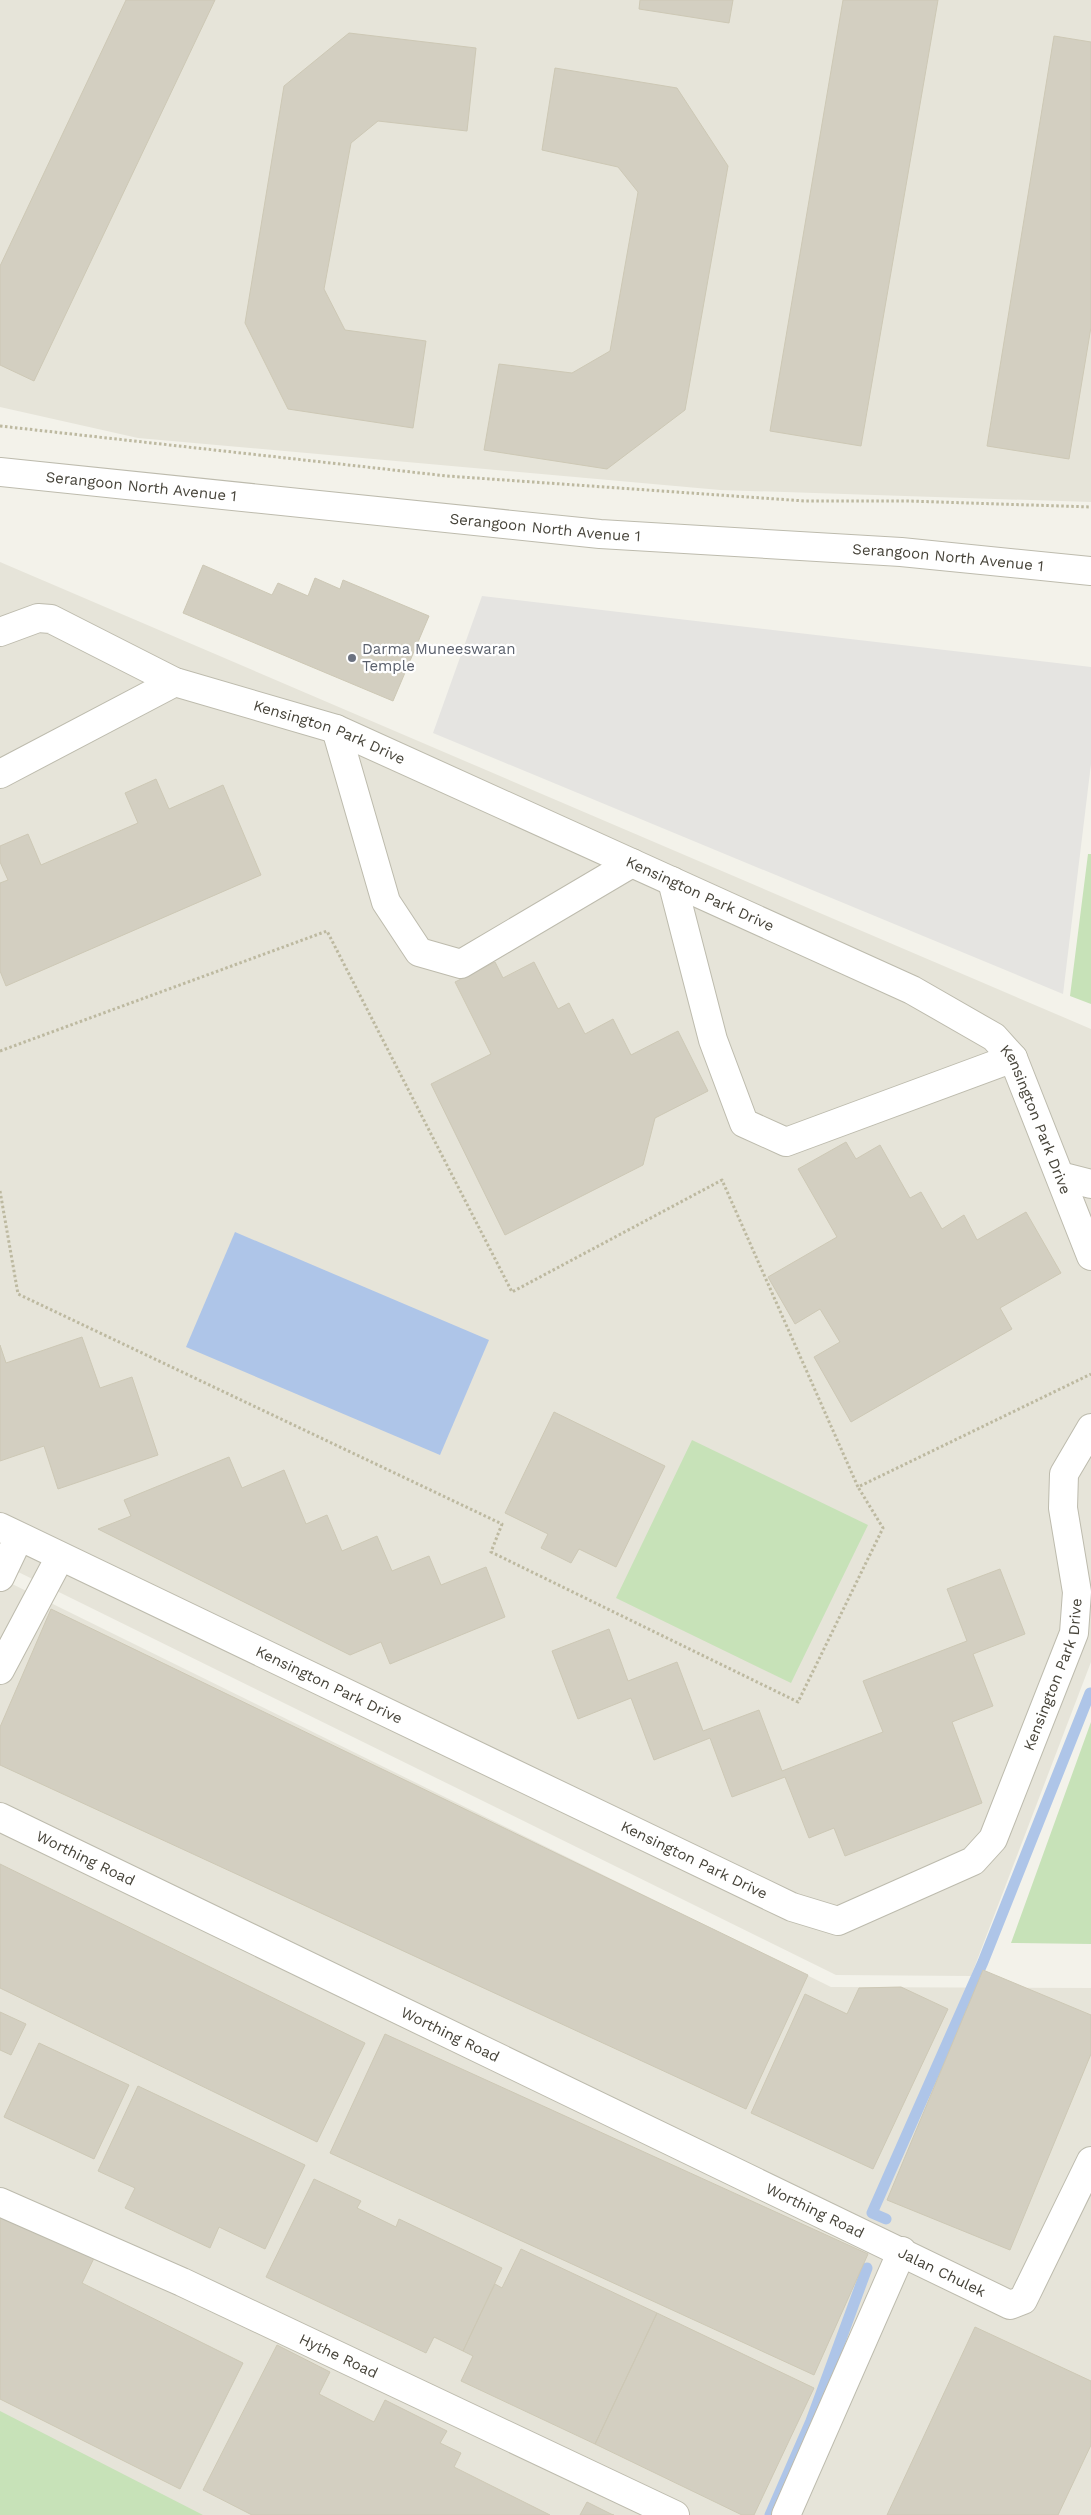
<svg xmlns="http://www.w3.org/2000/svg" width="1091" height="2515" viewBox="0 0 1091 2515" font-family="'Work Sans',sans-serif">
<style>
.residential{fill:#e6e4d9}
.green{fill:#c7e2b8}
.parking{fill:#e5e4e1}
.water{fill:#aec5e8}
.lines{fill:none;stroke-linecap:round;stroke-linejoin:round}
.stream{stroke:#aec5e8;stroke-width:11}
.building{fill:#d3cfc1;stroke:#cdc8b5}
.minor-casing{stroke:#bdbbad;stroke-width:30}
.path{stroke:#bdb9a0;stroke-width:3;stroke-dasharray:2.5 2.5;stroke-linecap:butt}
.minor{stroke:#fff;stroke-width:28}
.worship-dot{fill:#6b7280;stroke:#fff;stroke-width:2}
.labels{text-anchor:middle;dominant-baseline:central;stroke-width:4.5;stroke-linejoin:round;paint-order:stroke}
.street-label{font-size:15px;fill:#464339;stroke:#fff}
.worship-label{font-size:15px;fill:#5b616d;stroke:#fff;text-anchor:start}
</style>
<rect width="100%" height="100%" fill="#f3f2ea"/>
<path class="residential" d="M0 0H1091V502L720 490 138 438 0 407Z
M0 562 1091 1029V1662L971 1976 836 1975 0 1563Z
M0 1578 831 1987 1091 1988V2515H0Z"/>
<path class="green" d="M1088 854H1091V1004L1070 996Z
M692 1440 868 1525 791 1683 616 1598Z
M1091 1722V1944L1011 1943Z
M0 2411 203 2515H0Z"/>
<path class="parking" d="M482 596 1091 667V764L1063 994 433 733Z"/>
<path class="water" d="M235 1232 489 1340 440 1455 186 1347Z"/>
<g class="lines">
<path class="stream" d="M886 2219 872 2213 983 1962 1090 1693
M770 2515 811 2421 867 2268"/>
</g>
<path class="building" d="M126 0H215L34 381 0 365V266Z
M640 0H733L729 23 639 9Z
M843 0H938L861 446 770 431Z
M349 33 476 48 467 131 378 121 351 143 324 289 345 330 426 341 413 428 288 409 245 323 284 86Z
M1054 36 1091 42V327L1069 459 987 446Z
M555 68 677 88 728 166 685 410 607 469 484 450 499 364 572 373 610 351 638 192 618 167 542 150Z
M203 565 272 595 278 583 308 596 315 578 340 589 343 580 429 616 393 701 183 613Z
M156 779 169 809 223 785 261 875 6 986 0 971V883L8 880 0 862V846L28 834 41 865 138 823 125 793Z
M495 962 503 978 534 962 558 1009 569 1003 585 1034 613 1019 631 1055 678 1031 708 1091 655 1118 643 1165 505 1235 431 1084 491 1054 455 982Z
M846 1142 856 1159 880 1145 910 1198 921 1192 942 1229 964 1215 977 1240 1026 1212 1061 1273 1000 1308 1012 1329 851 1422 814 1357 840 1342 820 1309 795 1324 768 1277 837 1237 798 1169Z
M82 1337 100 1388 132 1377 158 1455 58 1489 44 1446 0 1461V1345L6 1363Z
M554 1412 665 1466 616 1567 579 1549 571 1563 541 1548 548 1534 505 1513Z
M229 1457 242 1488 284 1470 306 1524 327 1515 342 1551 377 1536 392 1571 429 1556 441 1585 486 1567 505 1617 390 1664 381 1642 350 1655 98 1529 131 1516 124 1500Z
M1000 1569 1025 1634 973 1654 993 1706 952 1722 982 1803 845 1856 834 1828 809 1838 785 1777 732 1797 710 1738 654 1760 631 1698 578 1719 552 1651 609 1629 628 1681 677 1662 703 1731 759 1710 782 1771 883 1732 863 1681 967 1641 947 1589Z
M51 1609 808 1975 746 2109 0 1765V1727Z
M0 1864 365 2043 317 2142 0 1988Z
M983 1970 1091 2015V2054L1010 2250 887 2200Z
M901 1987 948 2009 873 2169 751 2113 805 1994 847 2014 859 1988Z
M0 2012 26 2024 11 2055 0 2050Z
M385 2034 868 2254 814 2375 330 2153Z
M39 2043 129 2085 94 2159 4 2117Z
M138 2086 305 2165 265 2249 219 2227 210 2248 125 2208 135 2188 98 2171Z
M314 2179 361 2201 357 2208 396 2227 399 2219 502 2268 463 2351 434 2337 426 2353 266 2277Z
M0 2209 95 2256 82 2283 243 2363 180 2489 0 2399Z
M521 2249 657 2313 595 2444 461 2381 473 2356 463 2351 495 2284 502 2288Z
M657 2313 814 2388 754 2515H742L595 2444Z
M975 2327 1091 2381V2445L1058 2515H887Z
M277 2345 330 2372 319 2394 374 2422 385 2400 447 2431 440 2443 461 2453 454 2467 550 2515H252L203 2490Z
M587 2502 611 2514 614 2515H580Z"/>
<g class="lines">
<g class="minor-casing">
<g id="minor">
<path id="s1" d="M0 472 600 534 901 552 1091 571"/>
<path id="s2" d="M0 632 38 618 51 619 175 682 336 729 912 990 994 1037 1013 1058 1091 1256"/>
<path d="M336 729 386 902 419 952 461 964 632 863"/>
<path d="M0 774 175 682"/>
<path d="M672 881 713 1040 744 1123 786 1142 1013 1058"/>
<path d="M1060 1176 1091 1184"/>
<path id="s3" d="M0 1527 792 1907 838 1921 973 1861 993 1839 1074 1633 1077 1592 1063 1508 1064 1474 1091 1428"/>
<path d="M0 1577 19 1537"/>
<path d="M0 1670 60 1557"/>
<path id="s4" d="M0 1817 1010 2305 1023 2300 1091 2161"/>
<path id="s5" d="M0 2202 182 2282 675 2515"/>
<path d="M786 2515 902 2251"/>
</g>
</g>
<path class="path" d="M0 426 447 476 805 501H908L1091 507
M0 1051 327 931 512 1292 722 1180 858 1487 1091 1374
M0 1191 18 1294 502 1524 491 1552 798 1702 883 1528 858 1487"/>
<use href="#minor" class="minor"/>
</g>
<circle class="worship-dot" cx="352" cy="658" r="5"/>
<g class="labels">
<g class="street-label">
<text stroke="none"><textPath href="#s1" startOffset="142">Serangoon North Avenue 1</textPath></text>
<text stroke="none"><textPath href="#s1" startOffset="548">Serangoon North Avenue 1</textPath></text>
<text stroke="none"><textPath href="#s1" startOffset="952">Serangoon North Avenue 1</textPath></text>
<text stroke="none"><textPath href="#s2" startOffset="355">Kensington Park Drive</textPath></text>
<text stroke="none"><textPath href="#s2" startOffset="760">Kensington Park Drive</textPath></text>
<text stroke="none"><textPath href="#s2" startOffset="1181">Kensington Park Drive</textPath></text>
<text stroke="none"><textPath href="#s3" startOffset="1280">Kensington Park Drive</textPath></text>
<text stroke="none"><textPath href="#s3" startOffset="365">Kensington Park Drive</textPath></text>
<text stroke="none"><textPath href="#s4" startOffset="95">Worthing Road</textPath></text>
<text stroke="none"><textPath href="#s3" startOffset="770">Kensington Park Drive</textPath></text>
<text stroke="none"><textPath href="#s4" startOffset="500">Worthing Road</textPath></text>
<text stroke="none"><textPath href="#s4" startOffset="905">Worthing Road</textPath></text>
<text stroke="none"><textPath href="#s4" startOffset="1046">Jalan Chulek</textPath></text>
<text stroke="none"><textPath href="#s5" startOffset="372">Hythe Road</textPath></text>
</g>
<g class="worship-label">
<text x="362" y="649">Darma Muneeswaran<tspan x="362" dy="17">Temple</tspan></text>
</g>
</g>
</svg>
